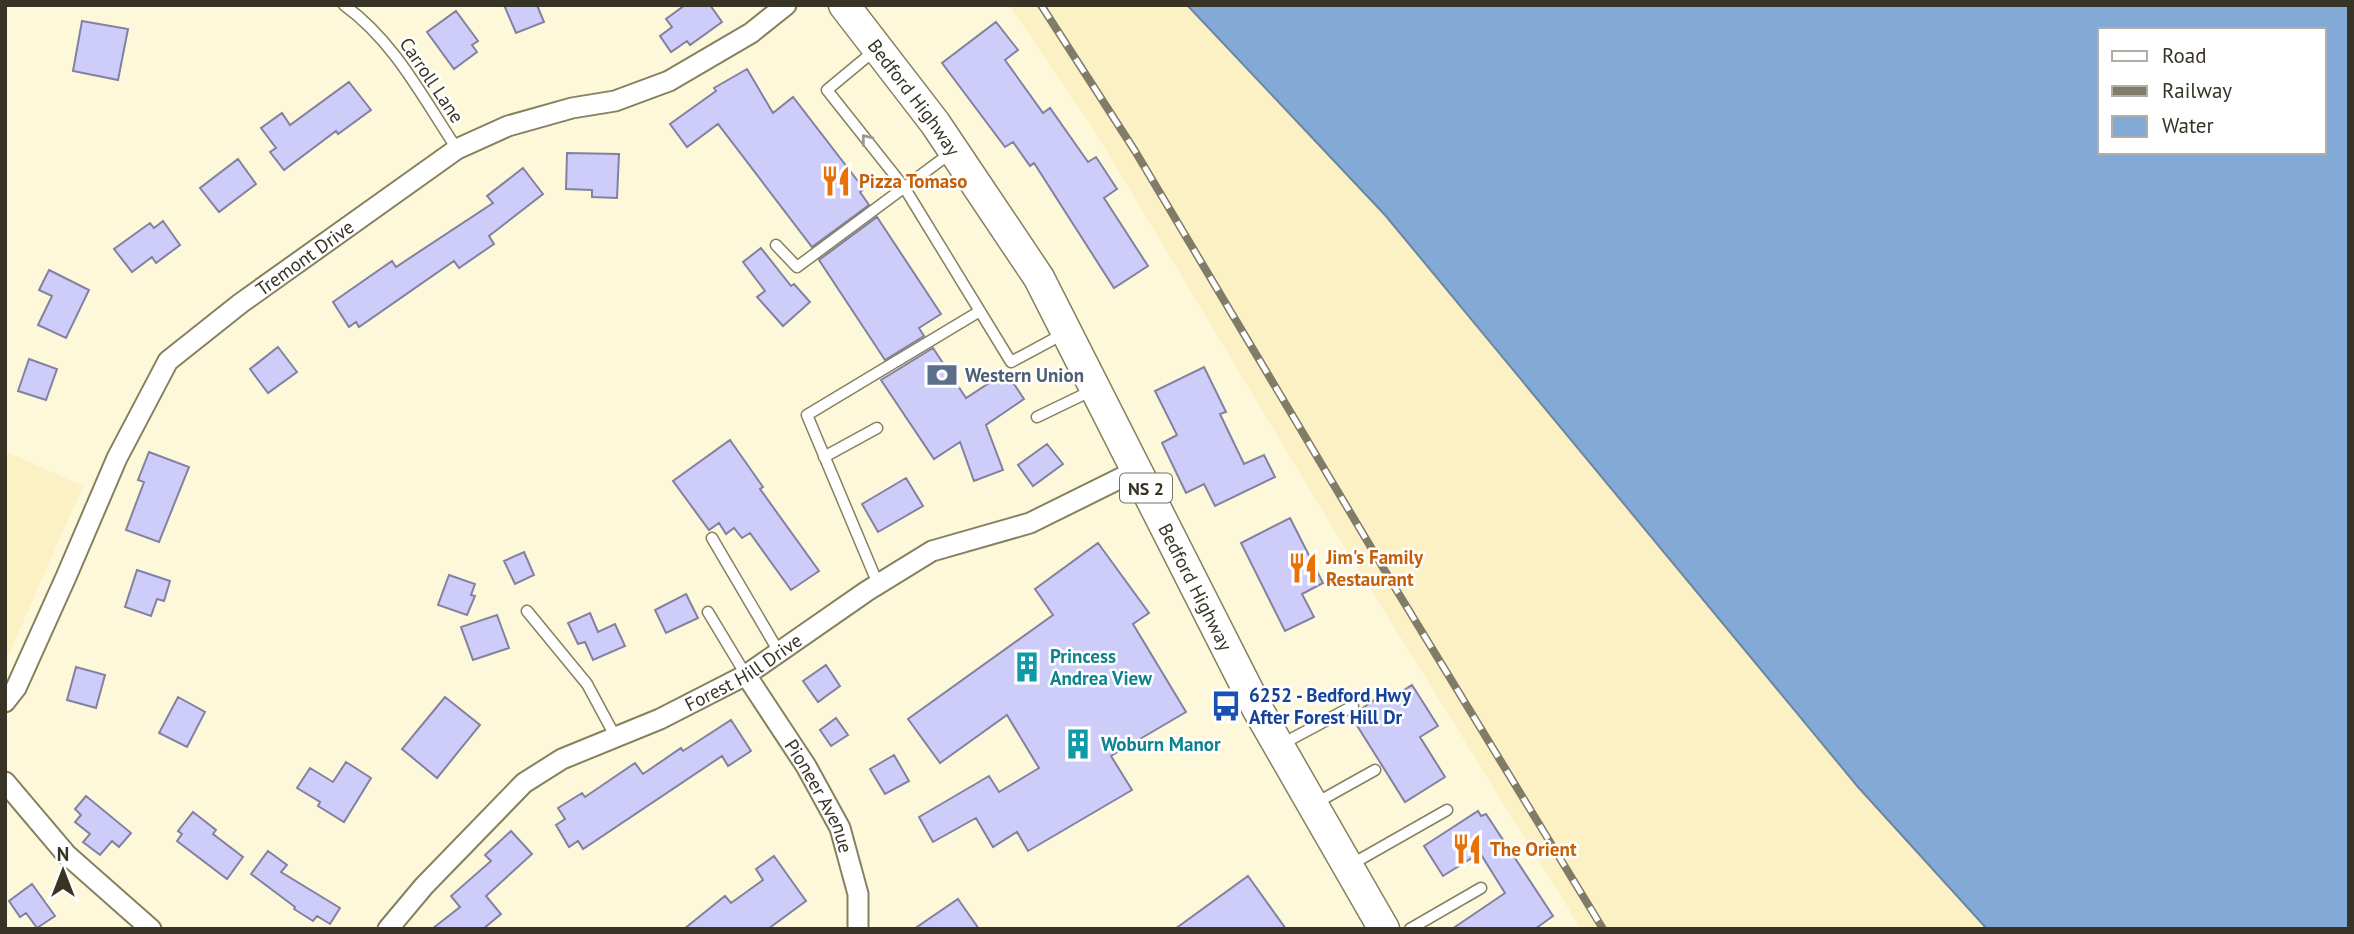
<svg xmlns="http://www.w3.org/2000/svg" width="2354" height="934" viewBox="0 0 2354 934" font-family="'PT Sans',sans-serif">
<style>
.built{fill:#fbf1c5}
.water{fill:#83a9d6;stroke:#6c86a1;stroke-width:2;fill-rule:evenodd}
.building{fill:#ceccf9;stroke:#8381a1;stroke-width:2}
.lines{fill:none;stroke-linecap:round;stroke-linejoin:round}
.service-casing{stroke:#87805f;stroke-width:13}
.minor-casing{stroke:#87805f;stroke-width:23}
.primary-casing{stroke:#87805f;stroke-width:33}
.service{stroke:#fff;stroke-width:10}
.minor{stroke:#fff;stroke-width:19}
.primary{stroke:#fff;stroke-width:30}
.rail-casing{stroke:#807c68;stroke-width:8}
.rail{stroke:#fff;stroke-width:5;stroke-dasharray:16;stroke-linecap:butt}
.oneway{stroke:#9b9a92}
.labels{text-anchor:middle;dominant-baseline:central;stroke-width:5;stroke-linejoin:round;paint-order:stroke}
.shield{fill:#fff;stroke:#737167;stroke-width:2}
.shield-label{font-size:18px;font-weight:bold;fill:#373426}
.street-label{font-size:19px;fill:#373426;stroke:#fff}
.food-label{font-size:19px;font-weight:bold;fill:#c56008;stroke:#fff;text-anchor:start}
.service-label{font-size:19px;font-weight:bold;fill:#4e5e75;stroke:#fff;text-anchor:start}
.culture-label{font-size:19px;font-weight:bold;fill:#0d838f;stroke:#fff;text-anchor:start}
.transit-label{font-size:19px;font-weight:bold;fill:#164399;stroke:#fff;text-anchor:start}
</style>
<rect width="100%" height="100%" fill="#fef8db"/>
<path class="built" d="M1009 5H1187L1385 215 1858 787 1987 929H1581L1323 512 1092 127Z
M5 451 83 486 5 663Z"/>
<path class="water" d="M1187 5H2349V929H1987L1858 787 1385 215ZM2100 30H2324V152H2100Z"/>
<path class="building" d="M504 5H537L544 22 516 33Z
M685 5H710L722 22 690 45 687 41 671 52 660 36 672 27 666 19Z
M456 11 478 41 472 45 477 52 454 69 427 32Z
M82 21 128 29 118 80 73 71Z
M996 22 1018 50 1005 60 1043 113 1050 108 1088 162 1096 157 1117 189 1104 198 1148 266 1114 288 1034 163 1030 166 1013 142 1005 147 942 63Z
M747 69 773 113 793 97 864 189 860 192 869 205 812 247 718 124 687 147 670 124 716 91 714 88Z
M349 82 371 110 338 134 336 131 284 170 270 152 276 148 261 128 282 113 290 125Z
M567 153 619 154 617 198 592 197V190L566 189Z
M238 159 256 184 219 212 200 188Z
M523 168 543 194 489 236 494 244 459 268 454 261 359 327 356 322 349 327 333 302 392 261 396 267 493 203 487 196Z
M877 217 941 314 919 328 924 336 885 360 819 260Z
M163 221 180 245 156 263 152 257 132 272 114 249 150 223 154 228Z
M761 248 791 286 794 284 810 302 783 326 757 297 765 291 743 262Z
M49 270 89 290 66 338 38 325 52 296 39 290Z
M278 347 297 372 268 393 250 369Z
M933 348 966 398 1006 372 1024 399 986 425 1003 470 974 481 960 442 934 459 881 380Z
M29 359 57 369 46 400 18 391Z
M1204 367 1226 412 1220 414 1244 464 1264 455 1275 477 1215 506 1204 484 1186 493 1162 443 1177 435 1155 391Z
M730 440 763 487 760 489 819 571 791 590 750 533 742 538 734 528 726 534 719 523 709 530 673 481Z
M1047 444 1063 464 1033 486 1018 465Z
M149 452 189 467 159 542 126 530 144 482 138 480Z
M906 478 923 506 878 532 862 504Z
M1290 518 1323 583 1302 594 1314 617 1285 631 1241 543Z
M1098 543 1149 613 1133 624 1186 712 1111 756 1132 790 1028 851 1017 832 993 847 976 818 933 842 919 817 989 776 999 792 1039 768 1007 715 940 763 908 719 1053 615 1035 589Z
M524 552 534 575 515 584 504 561Z
M137 570 170 581 164 601 157 599 151 616 125 607Z
M449 575 475 584 471 595 475 596 467 615 438 605Z
M686 594 698 618 666 633 655 610Z
M590 613 598 632 615 624 625 646 593 660 585 642 578 644 568 623Z
M497 615 509 648 473 660 461 627Z
M826 665 840 686 818 702 803 681Z
M76 667 105 675 96 708 67 700Z
M1412 685 1438 726 1420 737 1445 777 1405 802 1351 716 1386 692 1390 699Z
M178 697 205 712 187 747 159 733Z
M445 697 480 725 437 778 402 749Z
M836 718 848 735 831 746 820 730Z
M731 720 751 751 728 766 722 756 583 849 578 841 569 847 556 825 565 819 558 808 582 793 585 797 635 763 643 774 681 748 683 751Z
M894 755 909 781 885 794 870 769Z
M346 762 371 778 344 822 318 806 320 802 297 788 310 768 333 782Z
M86 796 131 833 119 847 112 841 100 855 83 842 90 834 75 822 81 815 75 809Z
M1478 811 1481 816 1486 814 1553 916 1535 929H1452L1505 893 1480 853 1443 876 1424 846Z
M193 812 216 830 213 834 243 857 227 879 177 841 182 834 178 831Z
M511 831 532 854 486 896 501 914 483 929H432L460 907 451 896 491 861 485 855Z
M268 851 287 865 281 872 340 908 330 924 317 916 313 921 294 909 295 907 251 874Z
M774 856 806 901 768 929H684L725 896 731 903 763 880 756 869Z
M1248 876 1286 929H1175Z
M32 884 55 916 37 928 26 913 20 917 9 901Z
M958 899 979 929H914Z"/>
<g class="lines">
<g class="service-casing">
<path id="service" d="M344 5C395 42 423 98 457 149
M874 51 827 90 904 187 1011 362 1065 333
M776 245 797 267 952 152
M1037 417 1093 390
M824 457 877 428
M712 538 779 652
M878 584 807 415 980 311
M527 611 587 684 615 736
M708 612 746 675
M1282 744 1353 706
M1316 803 1375 770
M1352 864 1447 810
M1410 929 1481 888"/>
</g>
<g class="minor-casing">
<g id="minor">
<path id="s1" d="M746 675 806 766 840 828 858 894V929"/>
<path id="s2" d="M5 702 16 688 66 577 117 458 168 361 241 303 457 149 508 126 572 108 615 101 669 81 751 33 786 5"/>
<path d="M5 782 66 854 151 929"/>
<path id="s3" d="M388 929 424 886 524 783 562 759 660 719 746 675 867 591 932 551 1030 523 1137 470"/>
</g>
</g>
<g class="primary-casing">
<g id="primary">
<path id="s4" d="M844 5 935 123 1039 278 1257 708 1384 929"/>
</g>
</g>
<use href="#service" class="service"/>
<use href="#minor" class="minor"/>
<use href="#primary" class="primary"/>
<g class="rail-casing">
<path id="rail" d="M1041 5 1135 151 1394 586 1603 929"/>
</g>
<use href="#rail" class="rail"/>
</g>
<defs><path id="oneway-chevron" d="M-2-3.5L2.5 0L-2 3.5" fill="none" stroke-width="1.6" stroke-linecap="round" stroke-linejoin="round" transform="scale(1.75)"/></defs>
<use class="oneway" href="#oneway-chevron" transform="translate(866 139) rotate(-128)"/>
<defs>
<g id="restaurant-bare" transform="scale(2.415)"><path d="M-5-6h1v4h1v-4h1v4h1v-4h1v5L-1.5 .5V6h-2V.5L-5-1ZM5-6V6H3V1.5H1.5Q1.5-4 5-6Z" fill="#e8710a" stroke="#fff" stroke-width="2.5" paint-order="stroke"/></g>
<g id="bank-bare" transform="scale(2.415)"><path d="M-6-4H6V4H-6ZM0-2.3a2.3 2.3 0 1 0 0 4.6a2.3 2.3 0 1 0 0-4.6Z" fill="#5c6f8a" stroke="#fff" stroke-width="2.5" paint-order="stroke"/></g>
<g id="building-bare" transform="scale(2.415)"><path d="M-4-6H4V6H1V3H-1V6H-4ZM-2.5-4.3h1.7v1.8h-1.7ZM.8-4.3h1.7v1.8H.8ZM-2.5-1h1.7V.8h-1.7ZM.8-1h1.7V.8H.8Z" fill="#0f9aa8" stroke="#fff" stroke-width="2.5" paint-order="stroke"/></g>
<g id="bus-bare" transform="scale(2.415)"><path d="M-5-6H5V4H4V6H2V4H-2V6H-4V4H-5ZM-3.5-4V0h7V-4ZM-3.5 1.2v1.5H-2V1.2ZM2 1.2v1.5H3.5V1.2Z" fill="#1a4fb4" stroke="#fff" stroke-width="2.5" paint-order="stroke"/></g>
</defs>
<g fill-rule="evenodd">
<use href="#restaurant-bare" x="836" y="181"/>
<use href="#bank-bare" x="942" y="375"/>
<use href="#restaurant-bare" x="1303" y="568"/>
<use href="#building-bare" x="1027" y="667"/>
<use href="#bus-bare" x="1226" y="706"/>
<use href="#building-bare" x="1078" y="744"/>
<use href="#restaurant-bare" x="1467" y="849"/>
</g>
<g class="labels">
<rect class="shield" x="1120" y="473.5" width="52" height="29" rx="5"/>
<g class="shield-label">
<text x="1146" y="488">NS 2</text>
</g>
<g class="street-label">
<text transform="translate(432 80) rotate(56)">Carroll Lane</text>
<text stroke="none"><textPath href="#s4" startOffset="116">Bedford Highway</textPath></text>
<text stroke="none"><textPath href="#s2" startOffset="550">Tremont Drive</textPath></text>
<text stroke="none"><textPath href="#s4" startOffset="682">Bedford Highway</textPath></text>
<text stroke="none"><textPath href="#s3" startOffset="446">Forest Hill Drive</textPath></text>
<text stroke="none"><textPath href="#s1" startOffset="142">Pioneer Avenue</textPath></text>
</g>
<g class="food-label">
<text x="859" y="181">Pizza Tomaso</text>
<text x="1326" y="557">Jim's Family<tspan x="1326" dy="22">Restaurant</tspan></text>
<text x="1490" y="849">The Orient</text>
</g>
<g class="service-label">
<text x="965" y="375">Western Union</text>
</g>
<g class="culture-label">
<text x="1050" y="656">Princess<tspan x="1050" dy="22">Andrea View</tspan></text>
<text x="1101" y="744">Woburn Manor</text>
</g>
<g class="transit-label">
<text x="1249" y="695">6252 - Bedford Hwy<tspan x="1249" dy="22">After Forest Hill Dr</tspan></text>
</g>
</g>
<rect width="2354" height="934" fill="none" stroke="#373426" stroke-width="14"/>
<rect x="2098" y="28" width="228" height="126" fill="#ffffff" stroke="#afaea8" stroke-width="2"/>
<rect x="2112" y="51" width="35" height="10" fill="#ffffff" stroke="#afaea8" stroke-width="2"/>
<text x="2162" y="63" font-size="21" fill="#373426">Road</text>
<rect x="2112" y="86" width="35" height="10" fill="#807c68" stroke="#afaea8" stroke-width="2"/>
<text x="2162" y="98" font-size="21" fill="#373426">Railway</text>
<rect x="2112" y="116" width="35" height="21" fill="#83a9d6" stroke="#afaea8" stroke-width="2"/>
<text x="2162" y="133" font-size="21" fill="#373426">Water</text>
<g transform="translate(63 871)" stroke="#ffffff" stroke-width="5" paint-order="stroke">
<path d="M0-5L12 26L0 18L-12 26Z" fill="#373426"/>
<text y="-10" font-size="19" font-weight="bold" text-anchor="middle" fill="#373426">N</text>
</g>
</svg>
